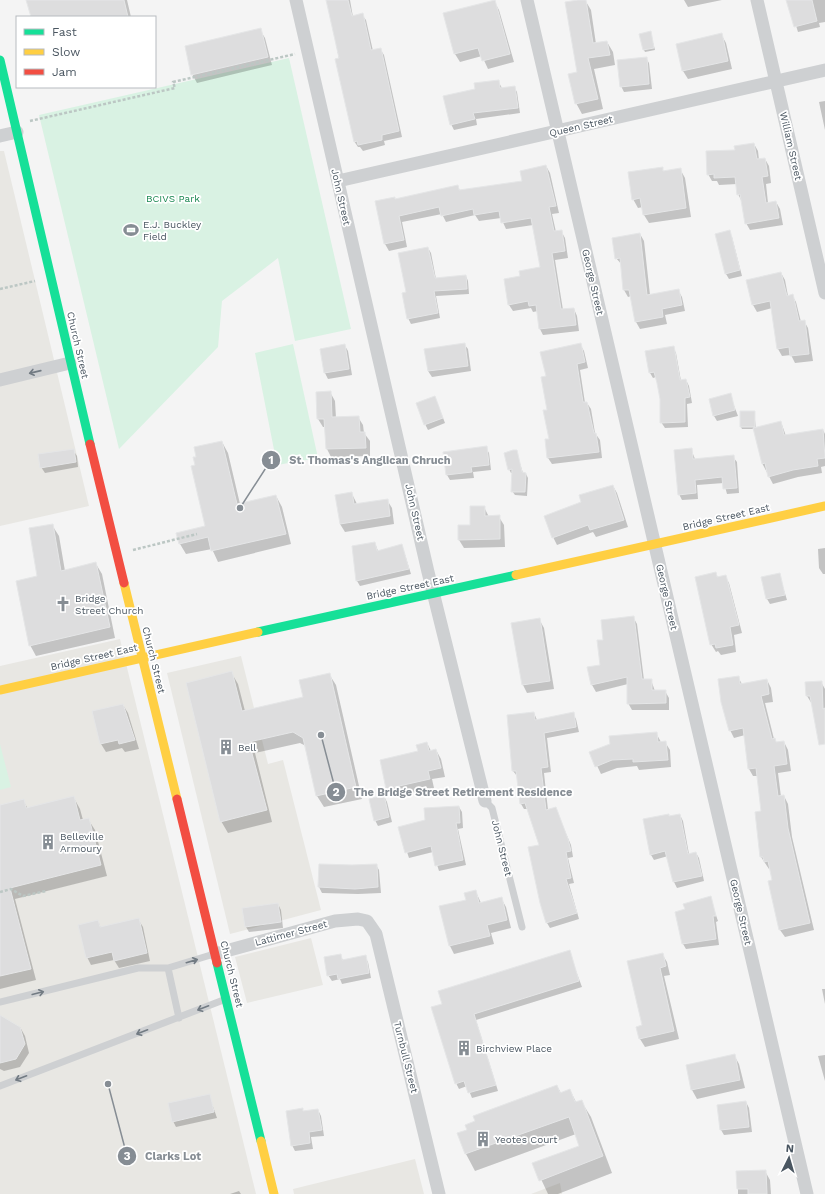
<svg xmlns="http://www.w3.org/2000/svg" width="825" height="1194" viewBox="0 0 825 1194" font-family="'Work Sans',sans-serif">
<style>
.commercial{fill:#e8e7e3}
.green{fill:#d9f2e3}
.shadow{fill:#0003}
.building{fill:#ddddde;stroke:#e5e6e7}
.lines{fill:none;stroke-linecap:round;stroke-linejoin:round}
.path{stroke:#bcc7c4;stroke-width:2.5;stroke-dasharray:3 2;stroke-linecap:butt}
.lane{stroke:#ced0d2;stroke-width:7}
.street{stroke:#ced0d2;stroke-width:13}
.fast{stroke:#16e098;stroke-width:9}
.slow{stroke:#ffcf43;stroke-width:9}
.jam{stroke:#f24e42;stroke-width:9}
.oneway{stroke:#727b83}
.labels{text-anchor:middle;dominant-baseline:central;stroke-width:3.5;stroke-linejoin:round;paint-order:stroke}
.street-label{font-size:10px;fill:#4a5661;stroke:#fff}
.park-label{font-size:10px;fill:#17864f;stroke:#fff}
.poi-label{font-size:10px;fill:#4a5661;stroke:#fff;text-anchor:start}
.leader{fill:none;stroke:#868d94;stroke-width:1.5}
.callout-dot{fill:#868d94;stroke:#fff;stroke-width:1.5}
.mark-label{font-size:12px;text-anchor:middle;font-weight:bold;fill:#fff}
.callout-label{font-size:11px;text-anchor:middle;font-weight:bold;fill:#868d94;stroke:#fff;stroke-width:3.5;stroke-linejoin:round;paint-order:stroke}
</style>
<rect width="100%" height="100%" fill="#f4f4f4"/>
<path class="commercial" d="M0 151H4L89 506 0 526Z
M120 639 256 1194H0V666Z
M241 656 268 764 283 760 321 910 230 934 167 673Z
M311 938 323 985 247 1003 235 957Z
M415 1159 424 1194H294L293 1189Z
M560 1183 562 1194H531Z"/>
<path class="green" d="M289 58 351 329 295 341 278 258 222 301 218 347 119 449 39 115Z
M293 344 318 458 277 465 255 353Z
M0 744 11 787 0 790Z"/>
<path class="shadow" d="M31 0H127L131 17H32Z
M328 0H350L353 17 362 15 366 20 373 51 380 49 384 55 402 137 384 141 385 145 363 151 360 147H358L354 141Z
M585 0 591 10 596 44 607 42 613 52 615 65 594 69 603 109 582 114 576 103Z
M684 0H722L688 7Z
M788 0H825V22L819 23 820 27 798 32Z
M494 1 499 10 514 62 488 69 482 56 460 62 455 54Z
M260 30 265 38 272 65 197 83 192 74Z
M721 34 726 43 732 69 688 79 683 71Z
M651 35 655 50 645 52 644 50Z
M646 58 649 63 652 89 624 92 621 86Z
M498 81 502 88 514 87 517 92 520 113 476 119 477 125 454 130 451 124 476 90Z
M825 101V130L819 102Z
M754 144 758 151 759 160 765 159 769 166 771 183 766 184 768 203 776 202 780 209 783 225 750 230 746 223 742 202 738 194 737 184 719 185 717 181H712L708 174 736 151Z
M546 166 550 173 559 213 552 214 556 232 561 231 565 238 568 258 555 260 563 310 574 309 577 316 579 331 543 335 540 329 538 311 533 312 531 308 513 311 509 305 521 277 541 268 533 225 506 229 501 218 479 221 475 215 446 222 442 214 402 222 407 247 389 251 385 244 376 202 396 200 458 186 460 191 523 182Z
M662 168 664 172 680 169 685 178 691 217 649 223 644 215 643 207 638 208 633 199Z
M729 232 732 237 742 276 729 279 726 274Z
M640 234 644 241 650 295 678 290 682 297 685 311 665 315 667 324 640 329 636 322 631 296 628 297 624 290 622 265 616 258Z
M428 248 431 253 436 279 466 276 468 281 469 294 436 296 440 318 411 324 408 318 407 293Z
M781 273 785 280 788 296 792 295 796 302 801 322 804 321 808 328 813 361 795 363 791 355 782 356 778 349 772 308 757 312 753 305 748 281Z
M464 344 468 349 471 371 432 377 428 371 425 349Z
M580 344 584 351 588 368 580 370 585 403H587L591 409 595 433 600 440 602 458 552 464 548 458 550 440 547 377Z
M345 346 348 351 352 375 328 379 325 373 321 349Z
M673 347 676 353 681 381 686 380 689 386 692 403 687 404 688 427 665 428 661 422V399L656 377 653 378 650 373 659 371V370L650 372 646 352Z
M330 392 335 401 336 418 358 417 363 425 364 433 370 441V456L331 457 327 449 326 427H323L318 419Z
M730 395 738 416 717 421 714 416Z
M435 397 445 423 428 430 425 424Z
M754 412 756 428 781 422 786 436 823 430 825 434V466L821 467 822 473 798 477 773 484 762 463 754 429H742L741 427Z
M222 442 228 453 240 504 276 496 282 507 291 544 218 562 212 549 186 554 180 544 207 527 196 465Z
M486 448 489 453 491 470 473 472 474 478 450 480 447 475Z
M691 449 695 459 733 457 737 462 739 493 727 494 724 483 697 485 698 499 682 500 679 494Z
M73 450 77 456 78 467 45 473 41 467Z
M516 451 523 473 526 474 528 478 527 496 515 495 512 491 513 473H511L509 469Z
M613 486 617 493 628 527 596 537 593 532 557 545 553 537 583 503Z
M352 494 357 504 387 500 392 508 394 524 345 532 340 524Z
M484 507 489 517H499L504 525 505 547 464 548 459 540Z
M52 525 59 536 65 571 96 564 102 574 115 638 36 656 30 645 38 577Z
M375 543 378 551 402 545 411 574 360 586 357 581Z
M825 548V574H823L819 568 818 549Z
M716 573 718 578 725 576 729 583 742 633 734 635 736 652 721 655 718 651 716 652 711 644Z
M779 574 787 600 770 604 767 599Z
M633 617 637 624 644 680H651L655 691H665L669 698V710H632L628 703V684L596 692 592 685 601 665 604 640Z
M539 619 544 628 554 689 527 693 523 685Z
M231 672 238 684 245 711 304 698 329 674 336 685 362 799 324 807 317 796 306 746 300 743 255 753 272 822 228 833 221 821Z
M738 677 742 684 767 680 771 688 773 702 765 703 774 739 777 743 784 742 788 750 791 771 778 773 781 797 784 796 788 804 792 837 814 930 785 937 780 930 769 881 774 880 771 869H769L761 857 756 813 762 812 758 776H753L749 769 745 735 734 738 730 730Z
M821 682 825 689V743L812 704 807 696Z
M123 705 128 713 139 749 125 752 122 748 106 752 101 744Z
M534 713 537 720 573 714 576 719 579 732 547 738 551 772 544 773 548 810 555 808 571 845 573 857 568 858 574 883 569 884 579 919 550 928 547 923 541 846 528 809H524L521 804 517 776 513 771Z
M656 733 661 742H665L670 750 671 767 639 770 637 766 617 768 601 774 591 753Z
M427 743 431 751 436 750 441 759 445 777 432 779 434 788 392 797 387 788Z
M384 796 387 802 392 822 378 826 375 820Z
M74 798 80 809 83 820 88 819 95 830 107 876 15 899 36 980 0 989V806L23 800 28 809Z
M459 807 462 812 463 828 458 829 466 865 439 871 433 852 409 858 399 828 426 820Z
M680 815 683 821 689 854 696 853 699 858 704 881 677 888 674 882 668 856 654 860 651 855 644 820Z
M320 865 352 866 376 865 379 870 381 893 358 894 322 893 319 887Z
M476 892 481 903 501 898 506 907 511 928 491 933 494 944 454 954 450 946 467 900Z
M710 898 718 921 716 922 719 945 686 949 683 944 686 910Z
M278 904 281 910 283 928 249 932 246 927Z
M138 919 143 927 150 961 119 968 114 960 91 965 87 957 98 921 101 928Z
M569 952 582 987 476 1020 498 1091 472 1098 467 1086 459 1089 456 1083 443 1005Z
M662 954 667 962 670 975 664 976 679 1039 645 1047 640 1039Z
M340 955 343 960 365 957 368 962 371 978 342 984 340 979 332 981 328 975Z
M822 989H825V1004Z
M0 1020 20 1027 25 1036 29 1053 20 1067 4 1071 0 1069Z
M734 1055 739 1064 745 1088 697 1099 692 1090 687 1065Z
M825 1055V1081L818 1056Z
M557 1086 561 1093 570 1090 576 1102 581 1101 591 1117 612 1173 558 1194H548L534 1164 581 1146 576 1134 475 1171 466 1154 458 1134Z
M209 1095 217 1118 176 1127 173 1121Z
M746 1102 749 1108 752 1132 724 1135 721 1130 718 1105Z
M318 1110 321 1116 324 1136 311 1137 313 1149 295 1151 292 1145 304 1112Z
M765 1171 770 1180 771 1194H738V1172Z
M239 1191 241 1194H230Z"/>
<path class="building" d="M26 0H124L128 17H31Z
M326 0H348L352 16 363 13 371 50 381 48 399 131 382 135V140L358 145 357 141 354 142 335 59 339 58Z
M495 0 510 54 482 61 478 48 454 54 443 13Z
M578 0H586L593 43 607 41 610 55 588 58 598 99 575 104 568 74 577 72 565 2Z
M786 0H812L817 21 794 27Z
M261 28 268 57 191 75 185 46Z
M651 31 654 48 643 50 639 34Z
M722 33 728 61 682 71 676 44Z
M647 57 649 84 620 87 617 60Z
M499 80 500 88 515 86 518 108 473 113 475 119 450 125 443 96 475 89 474 83Z
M754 143 757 159 765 158 768 176 762 177 766 203 776 201 779 218 745 224 740 194 737 195 735 177 714 178V174L707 175 706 151 735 150 734 146Z
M546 165 556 206 549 207 554 231 562 230 565 251 552 253 561 309 574 308 576 325 539 329 536 305 529 306 528 301 508 305 504 279 520 276 519 271 540 267 531 218 501 223 499 211 474 215 473 209 441 216 439 207 399 216 404 240 384 244 375 201 395 197V199L458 185 459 190 522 181 520 171Z
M663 167V171L681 168 686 208 643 215 640 198 632 200 628 172Z
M730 230 740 270 725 274 715 234Z
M640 233 647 295 679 289 682 305 662 309 663 317 635 322 629 290H623L620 258 615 259 612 238Z
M428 247 435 278 466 275 467 289 434 291 438 313 407 319 402 293 406 292 398 253Z
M781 272 787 296 793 294 799 321 805 320 809 354 790 356 789 347 777 349 770 301 752 305 746 280Z
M465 343 468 366 428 371 424 349Z
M581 343 585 362 577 364 583 402H587L594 433H596L599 452 547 458 545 439H549L543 410H547L541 377 546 376 540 352Z
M345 344 349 369 324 373 320 349Z
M674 346 680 380 686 379 690 397 685 398V422L660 423V399L657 383 654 372 649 373 645 351Z
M331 391 332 417 359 416 360 432H365L366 448 326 449 324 419H317L316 392Z
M731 393 735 410 713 416 709 399Z
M435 396 443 418 424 425 416 403Z
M740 411H755V427H740Z
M781 421 784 435 823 429 825 458 817 459 818 466 793 470 768 477 765 463 762 464 753 428Z
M222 441 237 504 276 495 286 534 211 551 208 537 179 544 176 533 205 526 191 466 195 465 193 457H196L194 447Z
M487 446 489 465 471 467 472 472 446 475 443 452Z
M692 448 693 459 734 455 737 488 723 489 722 477 695 480 696 493 678 495 674 450Z
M74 449 76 462 40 468 38 454Z
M513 450H517L522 472 526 473 525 492H511L512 469 508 470 504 453Z
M613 485 624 520 590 530 588 525 552 538 544 516 581 502 579 495Z
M352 492 354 504 388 499 390 516 340 524 335 495Z
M470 506H485V516L500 515V539L458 540V525H470Z
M53 524 61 571 96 562 110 627 29 646 16 581 37 576 29 528Z
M375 542 377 551 402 544 409 569 356 581 352 546Z
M716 572 717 577 726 575 739 625 730 627 733 645 716 648 715 644 710 645 695 577Z
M780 573 785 595 766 599 761 577Z
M634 616 642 679H652V690H666V703L627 704V677L591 685 587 667 600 665 597 640H603L601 620Z
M540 618 550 681 522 685 511 623Z
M232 671 242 711 303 697 299 680 330 673 356 787 316 796 303 738 293 732 249 742 267 810 220 822 186 683Z
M739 676 740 684 767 679 769 694 761 696 772 739 775 738 776 742 784 741 787 764 774 766 778 796 784 795 788 828 810 923 779 930 768 881 772 880 768 861 764 862 763 857H760L755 812 761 811 756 768 748 769 743 728 729 731 721 702 718 679Z
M822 681 823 709 825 708V744L819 745 810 696H806L805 682Z
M123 704 135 740 119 744 118 740 100 744 92 711Z
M534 712 535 720 574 712 576 727 544 733 548 767 541 768 546 810 556 807 568 839 571 851 566 852 571 878 566 879 577 913 546 923 540 903 528 847 539 845 525 803 520 804 516 771H512L507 715Z
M657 732 658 742 666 741 668 760 633 762V759L612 760 595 767 589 752 610 744 609 736Z
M427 742 429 751 436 749 441 768 428 771 430 779 386 789 380 760 418 751 416 745Z
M384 795 389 817 374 821 369 799Z
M74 796 80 820 89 818 101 865 10 888 31 969 0 976V805L24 799 26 808Z
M459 806 460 823H456L463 860 435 866 431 846 405 853 398 827 425 820 424 808Z
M669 814V816L680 814 688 854 696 852 702 876 673 882 665 851 650 855 643 819Z
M319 864 352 865 377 864 378 887 355 889 318 887Z
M476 890 479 903 502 897 507 920 487 925 490 936 449 946 439 906 466 900 464 893Z
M711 896 716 916H713L716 939 682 944 675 912 685 909 683 904Z
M278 903 281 922 245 927 242 908Z
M139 918 147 953 114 961 112 952 86 958 78 925 98 920 100 927Z
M570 950 579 981 474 1014 496 1085 468 1093 464 1081 455 1084 431 1007 442 1004 438 991Z
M663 953 666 966 660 968 674 1031 639 1039 636 1027 642 1025 627 961Z
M341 954 342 960 366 955 369 973 338 979 337 974 327 976 324 957Z
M0 1015 20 1027 25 1044 16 1059 0 1063Z
M735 1054 740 1080 691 1090 686 1065Z
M557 1085 560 1093 570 1089 575 1102 582 1100 603 1156 539 1181 532 1163 579 1146 569 1117 465 1154 457 1133 467 1130 465 1125 475 1121 473 1116Z
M210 1094 214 1112 172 1122 168 1103Z
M746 1101 749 1127 720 1130 717 1105Z
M303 1108V1111L318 1109 322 1130 309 1132 310 1143 291 1146 286 1111Z
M766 1170 767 1194H748V1189H737L736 1171Z"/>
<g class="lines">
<path class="path" d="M30 121 175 88 173 82 295 54
M0 289 35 281
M133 550 197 534
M0 892 11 889 23 896 46 891"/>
<path class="lane" d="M485 801 492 808 522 927
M168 968 179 1018
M0 1002 138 968H168L214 954
M0 1086 226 999"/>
<path class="street" d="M296 0 428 572 485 801
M527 0 807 1194
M757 0 825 293
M0 136 17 132
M338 181 825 70
M0 380 70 363
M215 954 335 921 358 919 367 921 376 934 439 1194"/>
<path class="fast" d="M0 60 90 444
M258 632 516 575
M217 963 261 1141"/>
<path class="slow" d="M516 575 825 506
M124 583 177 799
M0 690 258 632
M261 1141 274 1194"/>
<path class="jam" d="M90 444 124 583
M177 799 217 963"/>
</g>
<defs><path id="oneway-shaft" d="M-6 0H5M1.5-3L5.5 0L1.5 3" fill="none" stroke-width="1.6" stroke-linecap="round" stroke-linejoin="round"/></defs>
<g class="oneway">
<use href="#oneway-shaft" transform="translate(35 372) rotate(167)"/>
<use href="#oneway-shaft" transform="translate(192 961) rotate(-16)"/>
<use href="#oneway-shaft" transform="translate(38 993) rotate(-14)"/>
<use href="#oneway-shaft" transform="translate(203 1008) rotate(159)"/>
<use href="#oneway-shaft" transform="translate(142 1032) rotate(159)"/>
<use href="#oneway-shaft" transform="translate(21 1078) rotate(159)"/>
</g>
<defs>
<g id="stadium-bare" transform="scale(1.2)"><path d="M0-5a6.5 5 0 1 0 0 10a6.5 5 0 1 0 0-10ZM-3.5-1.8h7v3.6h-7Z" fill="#868d94" stroke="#fff" stroke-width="2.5" paint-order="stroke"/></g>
<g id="church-bare" transform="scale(1.2)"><path d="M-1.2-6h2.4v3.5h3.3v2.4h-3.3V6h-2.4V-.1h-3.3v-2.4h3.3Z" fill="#868d94" stroke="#fff" stroke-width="2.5" paint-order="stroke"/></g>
<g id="building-bare" transform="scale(1.2)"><path d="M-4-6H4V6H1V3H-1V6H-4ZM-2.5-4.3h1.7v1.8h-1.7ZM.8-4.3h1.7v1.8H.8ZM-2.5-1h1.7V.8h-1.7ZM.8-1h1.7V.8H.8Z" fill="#868d94" stroke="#fff" stroke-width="2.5" paint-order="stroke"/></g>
</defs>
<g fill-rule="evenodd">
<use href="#stadium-bare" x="131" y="230"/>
<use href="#church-bare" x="63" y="604"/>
<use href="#building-bare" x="226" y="747"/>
<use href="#building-bare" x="48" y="842"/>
<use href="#building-bare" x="464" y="1048"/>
<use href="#building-bare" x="483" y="1139"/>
</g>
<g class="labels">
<g class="street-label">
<text transform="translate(581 126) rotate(-13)">Queen Street</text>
<text transform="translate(791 146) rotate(77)">William Street</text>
<text transform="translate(341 197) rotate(77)">John Street</text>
<text transform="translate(593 282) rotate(77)">George Street</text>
<text transform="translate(78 345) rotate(77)">Church Street</text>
<text transform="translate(415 512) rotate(77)">John Street</text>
<text transform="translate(726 517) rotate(-13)">Bridge Street East</text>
<text transform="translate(410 587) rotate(-12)">Bridge Street East</text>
<text transform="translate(667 597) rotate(77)">George Street</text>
<text transform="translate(94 657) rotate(-13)">Bridge Street East</text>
<text transform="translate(154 660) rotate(76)">Church Street</text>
<text transform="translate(502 848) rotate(76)">John Street</text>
<text transform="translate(741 912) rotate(77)">George Street</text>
<text transform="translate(291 933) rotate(-15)">Lattimer Street</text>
<text transform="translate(232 974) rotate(76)">Church Street</text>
<text transform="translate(406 1057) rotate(76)">Turnbull Street</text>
</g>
<g class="park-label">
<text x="173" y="198">BCIVS Park</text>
</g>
<g class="poi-label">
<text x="143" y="224">E.J. Buckley<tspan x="143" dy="12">Field</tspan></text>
<text x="75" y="598">Bridge<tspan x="75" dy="12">Street Church</tspan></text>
<text x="238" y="747">Bell</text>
<text x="60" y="836">Belleville<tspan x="60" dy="12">Armoury</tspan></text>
<text x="476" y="1048">Birchview Place</text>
<text x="495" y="1139">Yeotes Court</text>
</g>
</g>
<path class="leader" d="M240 508L271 460M321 735L336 792M108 1084L127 1156"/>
<g class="callout-dot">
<circle cx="240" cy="508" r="4"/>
<circle cx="321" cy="735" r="4"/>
<circle cx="108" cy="1084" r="4"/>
<circle cx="271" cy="460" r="10"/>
<circle cx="336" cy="792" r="10"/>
<circle cx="127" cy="1156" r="10"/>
</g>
<g class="mark-label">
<text x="271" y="464">1</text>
<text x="336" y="796">2</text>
<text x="127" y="1160">3</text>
</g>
<g class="callout-label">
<text x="370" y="464">St. Thomas's Anglican Chruch</text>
<text x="463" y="796">The Bridge Street Retirement Residence</text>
<text x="173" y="1160">Clarks Lot</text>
</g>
<rect x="16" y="16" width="140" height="72" fill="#ffffff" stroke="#b7bbc0"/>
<rect x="24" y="29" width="20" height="6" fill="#16e098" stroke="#b7bbc0"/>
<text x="52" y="36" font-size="12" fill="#4a5661">Fast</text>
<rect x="24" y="49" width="20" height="6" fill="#ffcf43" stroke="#b7bbc0"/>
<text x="52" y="56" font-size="12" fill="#4a5661">Slow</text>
<rect x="24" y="69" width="20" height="6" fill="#f24e42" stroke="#b7bbc0"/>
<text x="52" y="76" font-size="12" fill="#4a5661">Jam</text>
<g transform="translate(789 1158) rotate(5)" stroke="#ffffff" stroke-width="3" paint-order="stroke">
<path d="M0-3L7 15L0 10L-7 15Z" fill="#4a5661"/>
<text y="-6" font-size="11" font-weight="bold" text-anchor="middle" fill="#4a5661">N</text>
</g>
</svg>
